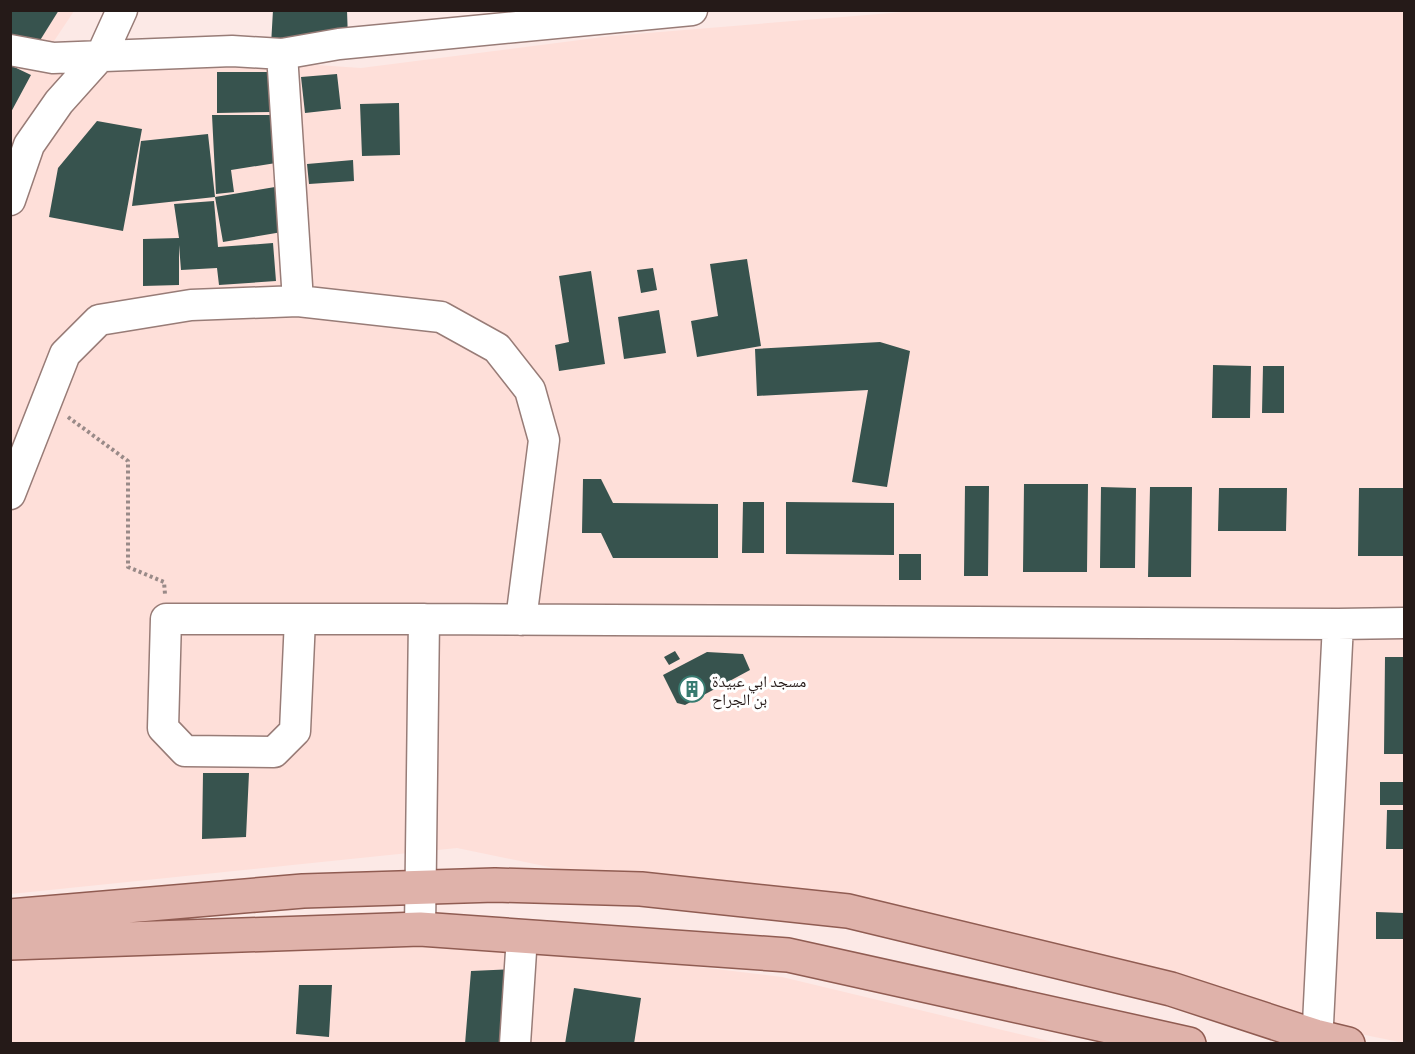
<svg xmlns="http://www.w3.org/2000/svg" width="1415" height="1054" viewBox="0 0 1415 1054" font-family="Barlow,'Noto Naskh Arabic',sans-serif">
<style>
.built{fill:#fedfd9}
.building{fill:#37534e}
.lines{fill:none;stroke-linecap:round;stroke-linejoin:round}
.minor-casing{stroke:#987c77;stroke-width:33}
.major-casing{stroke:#905c52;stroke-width:36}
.path{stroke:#998a88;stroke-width:4;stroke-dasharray:3 3;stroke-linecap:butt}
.minor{stroke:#fff;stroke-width:30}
.major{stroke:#dfb2aa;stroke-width:33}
.labels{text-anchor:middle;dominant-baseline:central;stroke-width:6;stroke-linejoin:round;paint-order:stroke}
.poi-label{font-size:16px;fill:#251a18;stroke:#fff;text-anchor:start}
</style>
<rect width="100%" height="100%" fill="#fce9e6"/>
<path class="built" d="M11 10 74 11 50 47 361 68 611 36 916 11H1404V1043L457 848 11 894Z
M403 946 548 949 782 977 1057 1043H11L10 955Z"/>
<path class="building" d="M10 10H59L34 50 10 45Z
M273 10H347L348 40 271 45Z
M10 65 31 75 10 114Z
M217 72H271V112L217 113Z
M337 74 341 109 305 113 301 77Z
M399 103 400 155 362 156 360 104Z
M212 115H273L276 163 231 170 234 192 216 194Z
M97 121 142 129 123 231 49 217 58 168Z
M208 134 215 197 132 206 141 141Z
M353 160 354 181 309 184 307 164Z
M275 187 282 232 223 242 215 197Z
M214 201 218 247 273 243 276 281 219 285 217 268 181 270 179 245V285L143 286V239L179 238 174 204Z
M747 259 761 346 697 357 691 321 718 316 710 264Z
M653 268 657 290 641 293 637 270Z
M591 271 605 364 559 371 555 345 569 342 559 276Z
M659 310 666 353 624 359 618 317Z
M880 342 910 351 887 487 852 482 868 390 757 396 755 349Z
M1213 365 1251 366 1250 418H1212Z
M1263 366H1284V413H1262Z
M583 479H601L613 503 718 504V558H613L601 533H582Z
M1024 484H1088L1087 572H1023Z
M965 486H989L988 576H964Z
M1101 487 1136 488 1135 568H1100Z
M1150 487H1192L1191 577H1148Z
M1219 488H1287L1286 531H1218Z
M1359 488H1404V556H1358Z
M743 502H764V553H742Z
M786 502 894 503V555L786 554Z
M899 554H921V580H899Z
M675 651 680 659 669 665 664 657Z
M707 652 743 654 750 670 685 705 677 703 663 675Z
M1385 657H1404V754H1384Z
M203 773H249L246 837 202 839Z
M1380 782H1404V805H1380Z
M1387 810H1404V849H1386Z
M1376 912 1404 913V939H1376Z
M513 969 507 1044H465L471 971Z
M299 985H332L329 1037 296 1034Z
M574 988 641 998 634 1044H565Z"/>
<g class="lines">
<g class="minor-casing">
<path id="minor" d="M10 50 53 58 232 51 282 54 339 44 692 10
M282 54 298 301
M10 200 29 145 59 102 102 54 122 10
M10 494 65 354 99 320 191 305 298 301 441 317 497 348 530 390 544 440 521 620
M300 619 295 731 274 752 185 751 163 728 166 619H424L1338 624 1404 623
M420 929 424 619
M515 1044 522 936
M1317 1044 1338 624"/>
</g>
<g class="major-casing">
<path id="major" d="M10 916 303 891 495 885 641 889 848 911 1171 989 1315 1036 1348 1044
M10 943 420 929 788 955 1189 1044"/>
</g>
<path class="path" d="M68 417 128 461V567L164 582 165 594"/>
<use href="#minor" class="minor"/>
<use href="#major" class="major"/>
</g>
<defs>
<g id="building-ring" transform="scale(1.35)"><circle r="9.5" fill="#fff" stroke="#387c71" stroke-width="1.5"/><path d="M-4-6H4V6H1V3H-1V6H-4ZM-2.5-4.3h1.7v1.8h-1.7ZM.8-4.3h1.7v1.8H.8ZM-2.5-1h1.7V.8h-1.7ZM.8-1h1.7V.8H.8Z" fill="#387c71"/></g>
</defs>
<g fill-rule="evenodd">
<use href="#building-ring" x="692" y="689"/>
</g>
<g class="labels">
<g class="poi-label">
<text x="712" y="680">مسجد ابي عبيدة<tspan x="712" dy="18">بن الجراح</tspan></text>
</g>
</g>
<rect width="1415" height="1054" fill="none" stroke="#251a18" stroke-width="24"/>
</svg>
